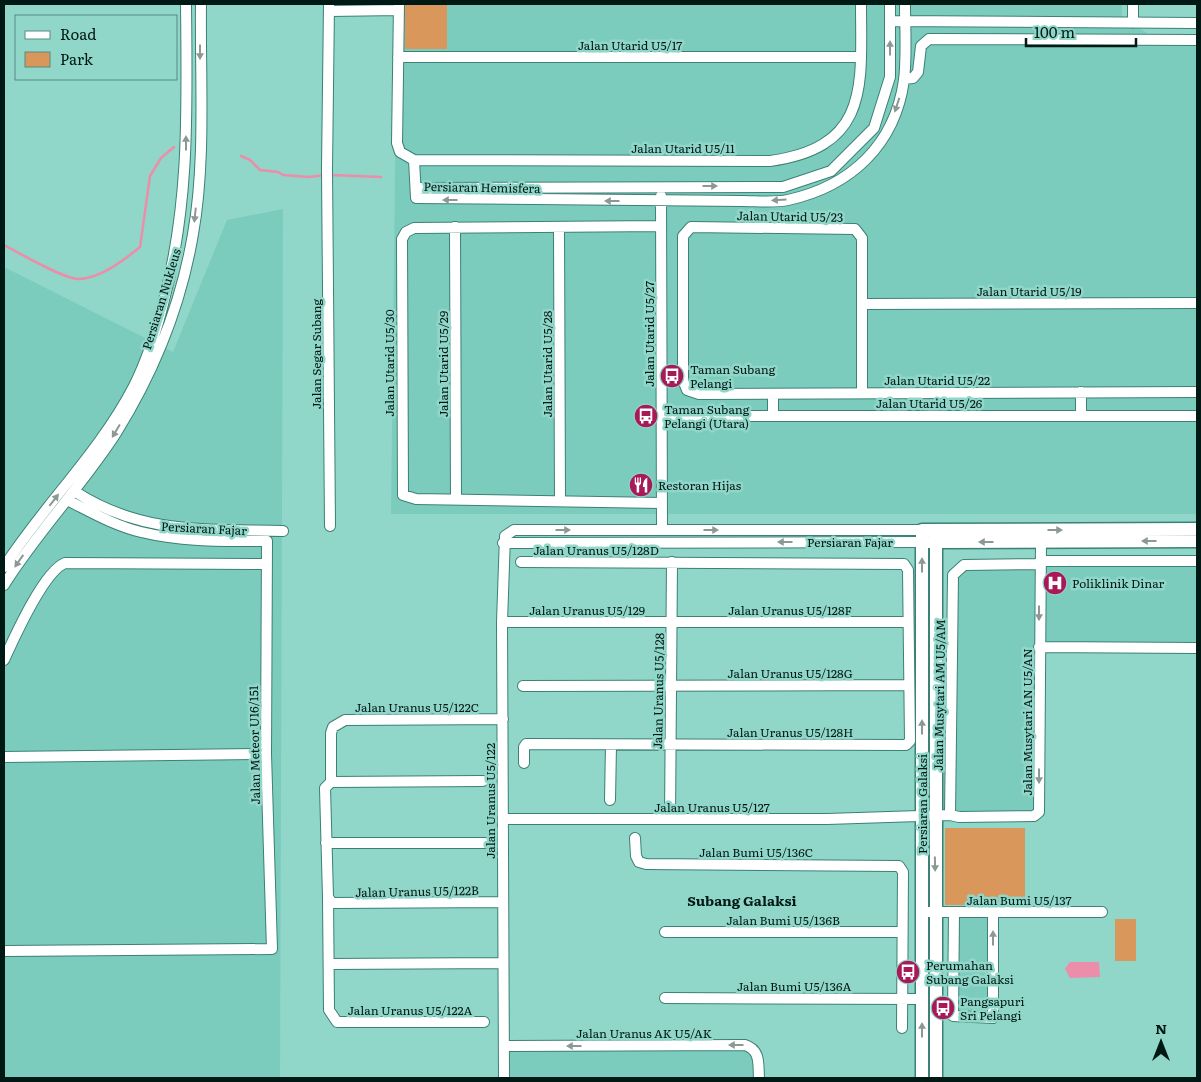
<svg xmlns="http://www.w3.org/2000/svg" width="1201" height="1082" viewBox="0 0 1201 1082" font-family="Literata,serif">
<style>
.built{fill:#7bccbd}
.green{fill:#da975b}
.water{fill:#ec8eaa}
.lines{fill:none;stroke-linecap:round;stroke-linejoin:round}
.stream{stroke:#ec8eaa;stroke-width:2.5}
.minor-casing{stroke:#3b8175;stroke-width:12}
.major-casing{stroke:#3b8175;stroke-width:15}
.minor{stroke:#fff;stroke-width:10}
.major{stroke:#fff;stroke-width:12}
.oneway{fill:#8c9895}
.labels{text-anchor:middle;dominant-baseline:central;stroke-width:5;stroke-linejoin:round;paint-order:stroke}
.street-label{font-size:12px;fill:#001914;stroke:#90d6c9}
.poi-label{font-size:12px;fill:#001914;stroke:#90d6c9;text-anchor:start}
.neighbourhood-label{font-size:14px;font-weight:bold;fill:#001914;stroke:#90d6c9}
</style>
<rect width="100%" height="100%" fill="#90d6c9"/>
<path class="built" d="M397 4H1122V16L1148 34H1197V514H391Z
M283 209 280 1078H4V267L173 352 227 220Z
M965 567H1197V645L1037 644V810L1032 813 952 812 955 575Z
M956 915 990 916V1016L956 1014Z
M508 1050H747L755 1057V1078H507Z"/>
<path class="green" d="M405 4H447V49H405Z
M945 828H1025V905H945Z
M1115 919H1136V961H1115Z"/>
<path class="water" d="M1070 962H1099L1100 977 1070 978 1065 969Z"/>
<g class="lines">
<path class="stream" d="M241 156 250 160 260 170 278 172 283 175 309 177 325 175
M331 175 381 177
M4 245C21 254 62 278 78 279 100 279 124 260 140 247L150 176 161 158 174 147"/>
<g class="minor-casing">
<path id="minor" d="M329 4 327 169 330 526
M399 4 397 143 400 152 414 160
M861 4C861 84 871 147 770 161L414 160 416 198 742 201C757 201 774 203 788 200 851 186 895 145 904 80 907 55 905 29 905 4
M1133 4V23
M329 11 399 10
M890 21 1197 23
M398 57H861
M904 79 913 78 918 72 921 46 929 39 1197 40
M416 188 783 187 831 171 874 128 890 77V4
M661 196 662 530
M661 226 414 228 406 232 402 239 403 495 416 499 662 503
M455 227 456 500
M559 227 560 501
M862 304 1197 303
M862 393V238L855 229 691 227 683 236V380L687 390 699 394 1197 392
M773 394V416
M662 416H1197
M1081 416V392
M74 491C141 535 206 529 283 531
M503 543 922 542
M1040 561H1197
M521 562 904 564 908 570 910 741 906 745 526 744 524 747V763
M4 567C44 505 100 452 134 386 147 360 156 332 163 304 190 203 187 108 186 4
M4 585C37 532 82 486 116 433 154 372 181 305 193 234 206 162 200 77 201 4
M502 622H908
M1039 647 1197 648
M4 660C14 638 44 571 65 563L267 564
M523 686 909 685
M503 719 345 720 333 727 331 733V782L325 788 328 897 332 903 503 902
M4 757 266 754
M331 782 483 781
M610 800 611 745
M950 815 959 817 1034 816 1039 812 1041 542
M503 819H827L950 815 953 575 964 565 1040 564
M670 819 672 562
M635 838 636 856 639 862 646 864 899 866 903 872 902 1028
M326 843H485
M328 897 329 1010 337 1022H484
M922 912H1102
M954 913 953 1016 993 1018V912
M665 932H901
M4 951 272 949 266 754 267 541C224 541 182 542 141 532 115 526 91 512 67 500
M329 964 503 963
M665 998 922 999
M504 1046 745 1045C761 1050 758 1065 759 1078
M504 1078 502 622 505 536 514 530H922"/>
</g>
<g class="major-casing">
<path id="major" d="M936 530V1078
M929 542 1197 541
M922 1078V530L1197 529"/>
</g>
<use href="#minor" class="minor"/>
<use href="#major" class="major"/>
</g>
<defs><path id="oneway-solid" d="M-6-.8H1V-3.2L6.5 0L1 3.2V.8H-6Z" transform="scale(1.25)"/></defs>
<g class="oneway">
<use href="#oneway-solid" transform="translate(890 48) rotate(-90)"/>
<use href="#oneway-solid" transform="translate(200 52) rotate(90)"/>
<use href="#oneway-solid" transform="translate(897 105) rotate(108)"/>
<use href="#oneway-solid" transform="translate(186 143) rotate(-90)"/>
<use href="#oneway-solid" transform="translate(710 186)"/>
<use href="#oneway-solid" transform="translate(450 200) rotate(-180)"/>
<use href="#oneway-solid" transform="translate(779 200) rotate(177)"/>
<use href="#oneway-solid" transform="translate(612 201) rotate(-180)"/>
<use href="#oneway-solid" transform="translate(195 215) rotate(96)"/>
<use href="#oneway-solid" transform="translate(116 431) rotate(121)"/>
<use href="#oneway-solid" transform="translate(54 500) rotate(-52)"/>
<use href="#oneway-solid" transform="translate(563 530)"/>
<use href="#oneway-solid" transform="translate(711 530)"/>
<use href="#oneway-solid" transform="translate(1055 530)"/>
<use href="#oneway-solid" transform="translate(1149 541) rotate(180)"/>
<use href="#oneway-solid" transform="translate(785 542) rotate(180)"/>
<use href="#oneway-solid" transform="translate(986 542) rotate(-180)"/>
<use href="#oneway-solid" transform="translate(19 561) rotate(125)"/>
<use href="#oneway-solid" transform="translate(922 565) rotate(-90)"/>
<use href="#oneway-solid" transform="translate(1039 613) rotate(90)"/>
<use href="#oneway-solid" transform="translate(922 727) rotate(-90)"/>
<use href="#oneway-solid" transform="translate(1039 776) rotate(90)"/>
<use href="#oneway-solid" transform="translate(935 864) rotate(89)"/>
<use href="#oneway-solid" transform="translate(993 938) rotate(-90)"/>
<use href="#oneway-solid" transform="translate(922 1030) rotate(-90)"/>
<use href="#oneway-solid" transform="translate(736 1045) rotate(180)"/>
<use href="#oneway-solid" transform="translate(574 1046) rotate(180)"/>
</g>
<defs>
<g id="bus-disc" transform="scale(1.25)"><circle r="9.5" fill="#a81958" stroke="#90d6c9"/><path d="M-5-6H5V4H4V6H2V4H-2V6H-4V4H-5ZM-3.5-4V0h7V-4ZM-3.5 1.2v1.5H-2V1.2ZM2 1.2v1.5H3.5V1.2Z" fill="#fff"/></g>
<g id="restaurant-disc" transform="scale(1.25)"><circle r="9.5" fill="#a81958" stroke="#90d6c9"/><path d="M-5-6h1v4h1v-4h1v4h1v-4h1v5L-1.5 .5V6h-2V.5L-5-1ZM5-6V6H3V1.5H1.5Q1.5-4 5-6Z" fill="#fff"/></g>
<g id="hospital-disc" transform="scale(1.25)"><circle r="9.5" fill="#a81958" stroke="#90d6c9"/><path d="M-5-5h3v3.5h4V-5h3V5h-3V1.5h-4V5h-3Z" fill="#fff"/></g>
</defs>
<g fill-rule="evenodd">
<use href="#bus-disc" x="672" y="376"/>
<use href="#bus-disc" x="646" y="416"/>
<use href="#restaurant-disc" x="641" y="485"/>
<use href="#hospital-disc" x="1055" y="583"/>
<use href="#bus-disc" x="908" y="972"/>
<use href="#bus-disc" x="943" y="1008"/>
</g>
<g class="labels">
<g class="street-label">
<text x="630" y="45">Jalan Utarid U5/17</text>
<text x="683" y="148">Jalan Utarid U5/11</text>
<text transform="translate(482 187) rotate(1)">Persiaran Hemisfera</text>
<text transform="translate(790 216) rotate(1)">Jalan Utarid U5/23</text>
<text x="1029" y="291">Jalan Utarid U5/19</text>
<text transform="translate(161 299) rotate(-73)">Persiaran Nukleus</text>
<text transform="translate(649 334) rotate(-90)">Jalan Utarid U5/27</text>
<text transform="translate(316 354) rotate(-90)">Jalan Segar Subang</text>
<text transform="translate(389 363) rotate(-90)">Jalan Utarid U5/30</text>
<text transform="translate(443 364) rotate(-90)">Jalan Utarid U5/29</text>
<text transform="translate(547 364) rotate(-90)">Jalan Utarid U5/28</text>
<text x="937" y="380">Jalan Utarid U5/22</text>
<text x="929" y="403">Jalan Utarid U5/26</text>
<text transform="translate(204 528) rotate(3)">Persiaran Fajar</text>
<text x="850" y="542">Persiaran Fajar</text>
<text x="596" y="550">Jalan Uranus U5/128D</text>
<text x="587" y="610">Jalan Uranus U5/129</text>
<text x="790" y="610">Jalan Uranus U5/128F</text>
<text x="790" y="673">Jalan Uranus U5/128G</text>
<text transform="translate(658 691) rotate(-89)">Jalan Uranus U5/128</text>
<text transform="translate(939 695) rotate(-89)">Jalan Musytari AM U5/AM</text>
<text x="417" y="707">Jalan Uranus U5/122C</text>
<text transform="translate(1027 722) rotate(-90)">Jalan Musytari AN U5/AN</text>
<text x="790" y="732">Jalan Uranus U5/128H</text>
<text transform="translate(254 745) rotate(-91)">Jalan Meteor U16/151</text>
<text transform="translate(490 801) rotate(-90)">Jalan Uranus U5/122</text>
<text transform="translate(922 804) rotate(-90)">Persiaran Galaksi</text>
<text x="712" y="807">Jalan Uranus U5/127</text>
<text x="756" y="852">Jalan Bumi U5/136C</text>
<text transform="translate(417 891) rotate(-1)">Jalan Uranus U5/122B</text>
<text x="1019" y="900">Jalan Bumi U5/137</text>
<text x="783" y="920">Jalan Bumi U5/136B</text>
<text x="794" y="986">Jalan Bumi U5/136A</text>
<text x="410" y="1010">Jalan Uranus U5/122A</text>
<text x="644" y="1033">Jalan Uranus AK U5/AK</text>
</g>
<g class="poi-label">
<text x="690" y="369">Taman Subang<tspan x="690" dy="14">Pelangi</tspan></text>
<text x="664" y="409">Taman Subang<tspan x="664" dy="14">Pelangi (Utara)</tspan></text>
<text x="658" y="485">Restoran Hijas</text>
<text x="1072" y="583">Poliklinik Dinar</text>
<text x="926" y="965">Perumahan<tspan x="926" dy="14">Subang Galaksi</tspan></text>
<text x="960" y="1001">Pangsapuri<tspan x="960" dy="14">Sri Pelangi</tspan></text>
</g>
<g class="neighbourhood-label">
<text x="742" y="900">Subang Galaksi</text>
</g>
</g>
<rect width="1201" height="1082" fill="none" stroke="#001914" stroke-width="10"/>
<rect x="15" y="15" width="162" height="65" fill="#90d6c9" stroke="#568a81"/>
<rect x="25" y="31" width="25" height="8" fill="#ffffff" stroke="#568a81"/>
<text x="60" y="40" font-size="15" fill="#001914">Road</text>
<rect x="25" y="52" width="25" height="15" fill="#da975b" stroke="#568a81"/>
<text x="60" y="65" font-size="15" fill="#001914">Park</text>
<g transform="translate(1161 1042)" stroke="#90d6c9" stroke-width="4" paint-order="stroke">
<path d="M0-4L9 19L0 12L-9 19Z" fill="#001914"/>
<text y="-8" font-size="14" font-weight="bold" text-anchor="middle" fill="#001914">N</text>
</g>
<path d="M1026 38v8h110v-8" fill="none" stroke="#001914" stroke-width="2.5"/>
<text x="1034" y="38" font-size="15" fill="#001914" stroke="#90d6c9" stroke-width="4" paint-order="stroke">100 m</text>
</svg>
